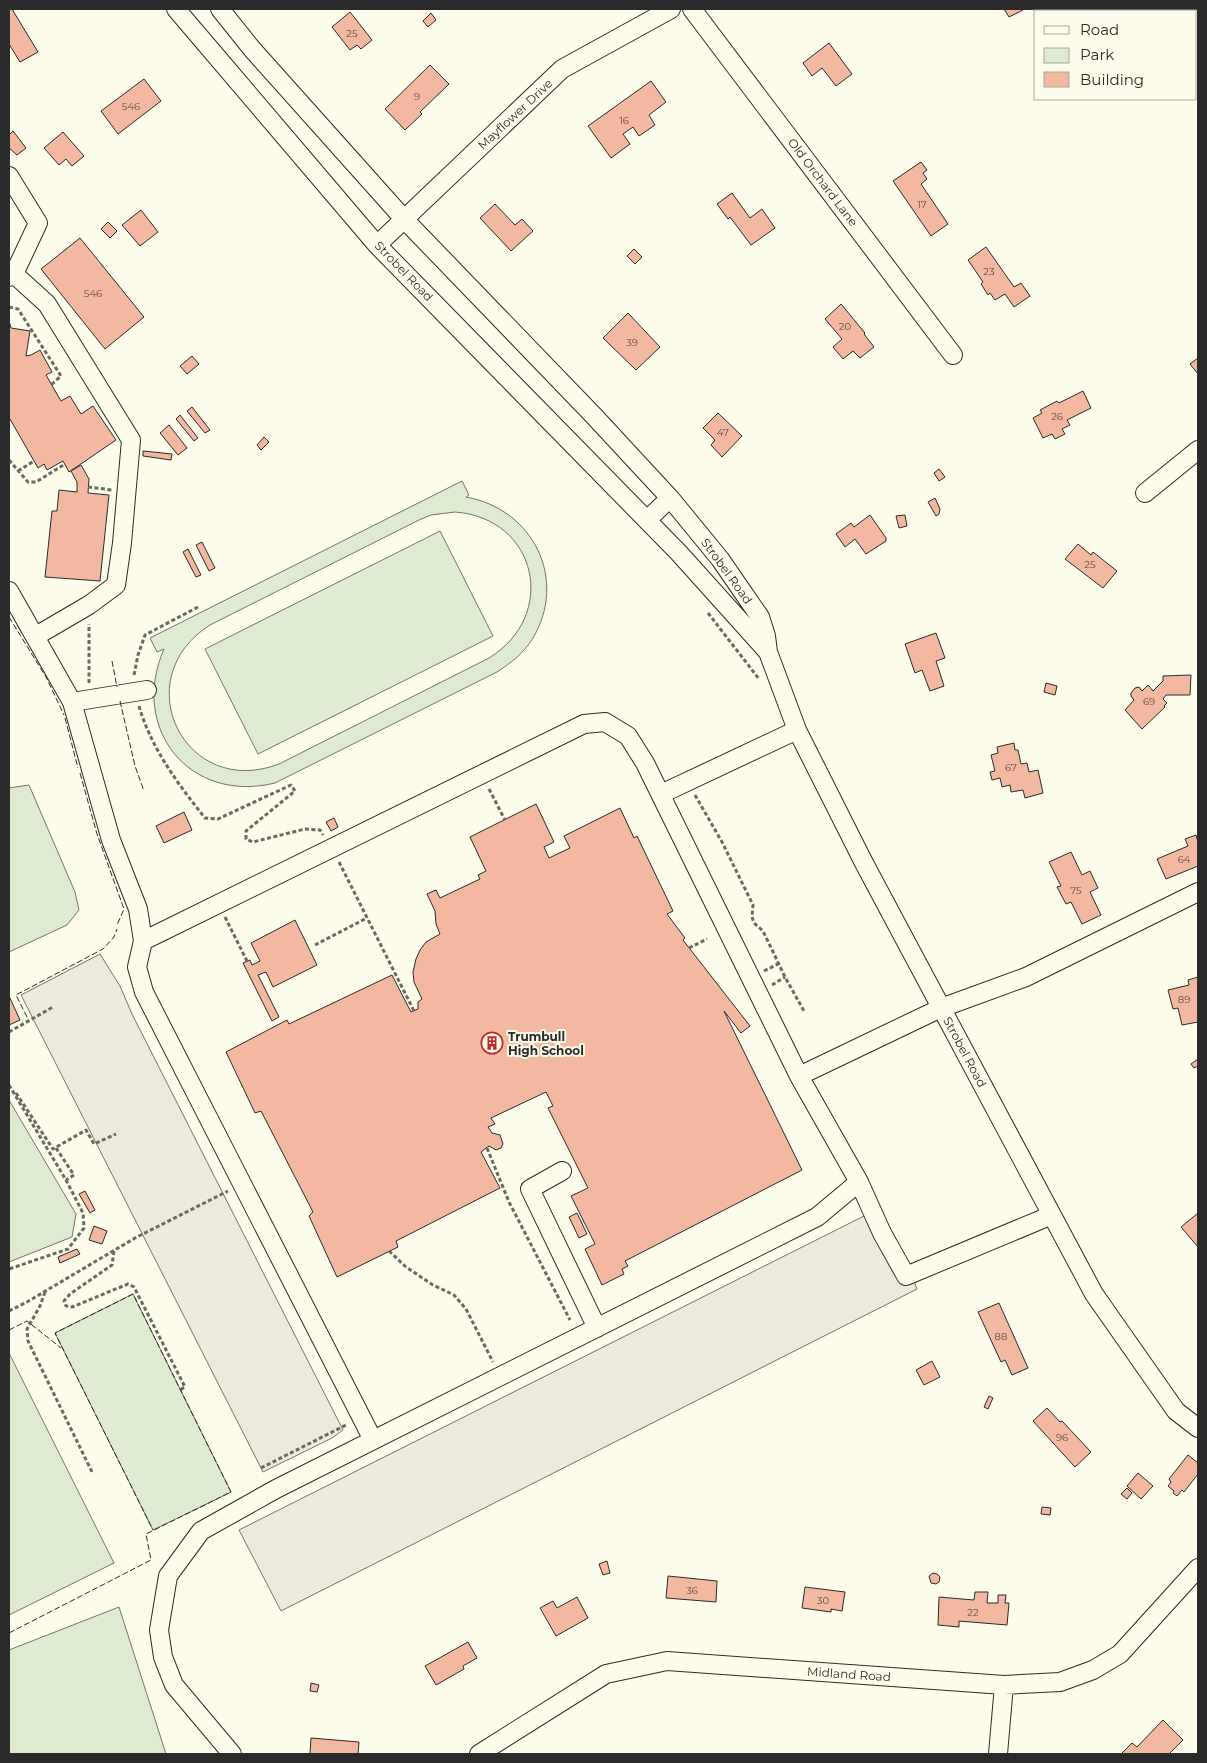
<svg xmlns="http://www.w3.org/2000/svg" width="1207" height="1763" viewBox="0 0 1207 1763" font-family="Montserrat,sans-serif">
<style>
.green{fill:#deebd1;stroke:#74746e;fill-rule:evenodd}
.parking{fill:#eceadb;stroke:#74746e}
.building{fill:#f2b8a0;stroke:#2b2b2b}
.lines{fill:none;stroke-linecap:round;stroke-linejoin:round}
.minor-casing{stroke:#2b2b2b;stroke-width:20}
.path{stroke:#6a6964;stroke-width:3;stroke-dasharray:4 2.5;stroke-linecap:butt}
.minor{stroke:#fdfbea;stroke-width:18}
.fence{stroke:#2b2b2b;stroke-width:1;stroke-dasharray:6 2.5;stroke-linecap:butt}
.labels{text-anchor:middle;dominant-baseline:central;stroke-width:4;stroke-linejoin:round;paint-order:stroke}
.number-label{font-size:10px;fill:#5d4e48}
.street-label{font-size:12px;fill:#2b2b2b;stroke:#fdfbea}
.poi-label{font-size:12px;font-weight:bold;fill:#2b2b2b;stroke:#fdfbea;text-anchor:start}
</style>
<rect width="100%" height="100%" fill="#fdfbea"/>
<path class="green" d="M462 481 469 495 466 497C533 509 568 579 533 638 524 653 511 663 497 672L275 783C190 804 129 729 164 649L157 652 150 638ZM455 512C537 518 559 615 489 658L279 764C185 800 125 679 210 625L419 520 431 515Z
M440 531 493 636 258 754 205 649Z
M29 785 75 892 79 910 67 925 9 952V788Z
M9 1100 76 1214 72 1237 9 1262Z
M133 1294 231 1492 153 1530 55 1333Z
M9 1353 114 1563 9 1615Z
M119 1607 166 1754H9V1650Z"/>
<path class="parking" d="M100 954 120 986 132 1014 343 1430 332 1438 263 1472 21 995Z
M881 1211 901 1249 917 1289 281 1611 239 1530 864 1216Z"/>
<path class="building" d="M9 9H12L38 52 20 62 9 44Z
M1004 9H1022L1023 10 1009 17Z
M350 12 372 40 361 49 357 45 350 50 332 27Z
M431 13 436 20 428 27 423 21Z
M829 43 852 74 836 86 822 68 812 76 803 63Z
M430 65 449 84 420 112 422 114 405 130 385 109Z
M144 79 161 101 118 134 101 111Z
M651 81 666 102 649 115 655 125 639 136 633 127 623 134 630 144 611 158 588 126Z
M13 131 26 148 17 155 9 148V135Z
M63 132 84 156 72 166 66 159 59 165 44 148Z
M921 162 927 170 923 173 927 179 921 184 948 224 931 236 893 181Z
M732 193 750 218 762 209 775 228 751 245 730 217 728 219 717 204Z
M495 204 515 225 522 219 533 231 511 251 480 218Z
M141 210 158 232 140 246 122 225Z
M108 222 117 231 110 238 101 229Z
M80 238 144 317 105 349 41 269Z
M986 247 1014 287 1021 283 1030 296 1014 307 1005 294 995 300 990 293 988 295 981 284 983 282 968 260Z
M634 249 642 257 635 264 627 256Z
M841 304 865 333 864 334 874 347 860 358 853 351 843 359 833 347 842 339 825 319Z
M628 313 660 347 636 370 603 338Z
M9 321 11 328 30 331 26 356 31 355 40 350 52 372 46 375 61 401 70 396 81 414 93 406 116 440 69 472 63 461 47 470 44 464 38 468 10 419 9 420Z
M192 356 199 364 187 374 180 366Z
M1198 358V374L1190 364Z
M1083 391 1091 408 1067 420 1070 425 1062 429 1065 434 1055 439 1052 434 1043 438 1033 418 1042 413 1040 410 1057 401 1059 403Z
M192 407 210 430 205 433 187 411Z
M718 413 742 436 722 457 711 445 715 440 703 428Z
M180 415 198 438 194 441 176 419Z
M169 425 187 448 178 455 160 433Z
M264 437 269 442 261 450 257 445Z
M143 451 172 454 171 460 143 456Z
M81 465 89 479 88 493 109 495 100 581 45 577 52 511H57L59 490 77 492V482L71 471Z
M939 469 945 477 939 481 934 473Z
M935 498 940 509 939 514 936 516 928 502Z
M870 515 886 538V541L866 554 855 539 845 547 836 534 851 523 854 527Z
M905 515 907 526 899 528 896 516Z
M202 542 215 568 209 571 196 545Z
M1078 544 1091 555 1093 552 1117 571 1103 588 1065 559Z
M188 549 201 575 196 577 183 552Z
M936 633 945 658 936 661 944 686 930 691 922 670 915 673 905 644Z
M1191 675 1190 695H1166L1163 699 1167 703 1164 706 1165 707 1142 729 1125 710 1134 700 1131 696V693L1135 688 1139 687 1142 691 1148 685 1153 691 1163 681V676Z
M1046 683 1057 686 1055 695 1044 692Z
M1014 743 1015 750H1018L1021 764 1027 763 1029 772 1038 770 1043 793 1025 798 1023 790 1011 792 1010 785 1002 787 1000 778 992 780 990 772 995 771 991 755 998 753 997 747Z
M536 804 554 842 544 847 549 858 570 848 564 836 620 808 634 838 637 836 673 911 667 914 685 938 683 940 750 1026 741 1033 724 1011 802 1170 625 1261 628 1266 622 1269 624 1274 602 1285 585 1249 595 1244 571 1196 588 1188 548 1108 553 1106 546 1092 491 1118 495 1124 488 1127 492 1133 500 1135 503 1144 501 1148 496 1150 489 1146 481 1152 500 1188 396 1241 398 1247 337 1277 309 1216 313 1212 261 1111 255 1113 226 1052 287 1020 289 1024 392 975 411 1012 418 1009V1002L422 999 414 982 413 972 416 959 420 950 426 942 440 934 436 924 435 911 427 894 436 890 440 898 480 879 478 875 486 871 470 837Z
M184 812 192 830 164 843 156 826Z
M334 818 338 827 331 831 326 822Z
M1196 835 1198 842V866L1166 879 1157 859 1188 846 1185 839Z
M1071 852 1082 875 1090 871 1098 888 1090 892 1101 915 1082 924 1071 902 1066 904 1057 887 1061 886 1049 862Z
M295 920 317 965 273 987 266 972 258 975 279 1017 272 1021 243 963 250 960 252 965 260 961 251 943Z
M1198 977V1022L1182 1025 1178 1008 1173 1009 1168 990 1189 985 1188 980Z
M9 996 20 1020 9 1025Z
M1198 1059V1066L1194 1068 1191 1064Z
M85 1191 95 1210 90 1213 79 1194Z
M577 1213 587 1234 579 1238 569 1217Z
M1198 1213V1247L1181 1227Z
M94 1226 107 1231 102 1244 89 1240Z
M77 1249 80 1254 60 1263 58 1257Z
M999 1303 1028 1368 1012 1375 1005 1360 1001 1362 978 1312Z
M932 1361 940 1377 924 1385 916 1370Z
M989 1396 993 1398 988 1409 984 1407Z
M1047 1408 1060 1422 1062 1421 1091 1452 1075 1467 1033 1421Z
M1188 1455 1198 1463V1474L1184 1492 1182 1490 1177 1496 1173 1493 1174 1491 1168 1486 1171 1482 1169 1479Z
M1138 1473 1153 1486 1141 1499 1127 1486Z
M1127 1488 1132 1493 1127 1499 1121 1494Z
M1042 1507 1051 1508 1050 1515 1041 1514Z
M607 1561 610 1573 603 1575 599 1564Z
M933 1573 937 1574 940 1577 939 1582 936 1584 931 1583 929 1576Z
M668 1576 717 1581 716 1602 666 1598Z
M805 1587 845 1592 842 1611 831 1609V1612L802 1608Z
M975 1592H988L987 1603H998V1595H1006L1005 1603H1009L1007 1625 959 1621V1627L938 1625 939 1597 974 1600Z
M577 1597 588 1618 556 1636 540 1608 553 1601 557 1608Z
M468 1642 477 1658 463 1666 464 1669 436 1685 425 1666Z
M311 1683 319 1685 317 1692 310 1691Z
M1163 1720 1183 1740 1169 1754H1121L1132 1743 1137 1747Z
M311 1738 359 1742 358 1754H310Z"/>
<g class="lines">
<g class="minor-casing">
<path id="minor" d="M176 9 377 245 679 553 768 652
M220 9 252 49 404 219 594 416 670 498 720 559 760 617 766 636 768 652 797 730 864 863 1094 1294 1176 1411 1198 1428
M692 9 953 355
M9 176 38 223 14 274
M377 245 562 69 671 9
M9 277 14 274 47 304 131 440 122 543 116 585 89 605 36 636
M1145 493 1198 450
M647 520 670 498
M9 591 72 702 111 840 138 909 143 941 137 967 144 992 373 1440
M72 702 147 690
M661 794 797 730
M143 941 584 724 605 722 628 736 645 763 799 1076
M562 1171 530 1189 597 1328
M859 1182 882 1233 906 1276 1052 1215
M232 1754 174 1685 163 1657 159 1630 168 1576 201 1531 276 1489 817 1217 859 1182 799 1076 941 1008 1026 977 1198 892
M479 1754 606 1674 667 1661 1004 1685 1060 1682 1093 1670 1120 1654 1198 1568
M998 1754 1004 1685"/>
</g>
<path class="path" d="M9 307 18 309 61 376 51 385
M9 460 28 482H36L65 464
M18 471 34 461
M88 487 112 490
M708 613 759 679
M134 675 138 655 145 635 198 607
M89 683V624
M139 706C151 748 178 784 205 818L218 819 291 785 295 791 246 831V839L253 842 305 829 320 830 323 835
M489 789 505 820
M695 795 722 842 753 905 752 917 754 923 763 931 785 977 804 1011
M339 862 414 1011
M225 917 247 961
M315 945 367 918
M689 948 707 939
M764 971 778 964
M772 985 785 977
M9 1032 53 1007
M9 1085 66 1180 83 1213 84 1228 68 1249 9 1269
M16 1093 53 1149 86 1130 94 1144 116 1134
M56 1148 74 1175 66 1180
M487 1148 509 1202 570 1320
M114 1251 112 1265 70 1294 64 1301 66 1306 72 1307 128 1284 134 1287 185 1387 180 1390
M389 1251 406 1267 433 1285 454 1295 466 1309 493 1362
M45 1292 40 1306 27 1329 28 1341 93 1474
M9 1311 27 1302 135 1238 228 1191
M261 1468 348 1424"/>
<use href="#minor" class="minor"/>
<path class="fence" d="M9 617 46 677 64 715
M112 661 117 687
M120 701 135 766 144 791
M65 718 78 768
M80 773 97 834 124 909 117 925
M27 1017 16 995 103 949 114 937 117 929
M9 1330 27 1321 61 1348
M9 1633 151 1560 146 1534 231 1492 133 1294 55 1333 153 1530"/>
</g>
<defs>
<g id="building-ring" transform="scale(1.125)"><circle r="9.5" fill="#fdfbea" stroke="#c62828" stroke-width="1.5"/><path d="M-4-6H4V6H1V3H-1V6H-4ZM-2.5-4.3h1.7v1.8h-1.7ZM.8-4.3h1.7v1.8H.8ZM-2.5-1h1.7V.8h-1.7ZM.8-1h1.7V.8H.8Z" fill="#c62828"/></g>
</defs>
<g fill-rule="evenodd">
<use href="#building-ring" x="492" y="1043"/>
</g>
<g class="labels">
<g class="number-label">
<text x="352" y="33">25</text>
<text x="417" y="96">9</text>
<text x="131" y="106">546</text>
<text x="624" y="120">16</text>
<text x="922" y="204">17</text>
<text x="989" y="271">23</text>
<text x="93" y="293">546</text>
<text x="845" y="326">20</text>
<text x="632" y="342">39</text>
<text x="1057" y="416">26</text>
<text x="723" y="432">47</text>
<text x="1090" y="564">25</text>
<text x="1149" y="701">69</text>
<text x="1011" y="767">67</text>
<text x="1184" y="859">64</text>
<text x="1076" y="890">75</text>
<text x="1184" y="999">89</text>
<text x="1001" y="1336">88</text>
<text x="1062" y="1437">96</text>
<text x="692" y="1590">36</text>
<text x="823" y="1600">30</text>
<text x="973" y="1612">22</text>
</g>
<g class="street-label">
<text transform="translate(515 114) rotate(-43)">Mayflower Drive</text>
<text transform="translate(823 182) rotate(53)">Old Orchard Lane</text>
<text transform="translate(404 271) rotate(46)">Strobel Road</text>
<text transform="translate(727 571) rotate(54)">Strobel Road</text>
<text transform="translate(965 1052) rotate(62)">Strobel Road</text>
<text transform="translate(849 1674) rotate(4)">Midland Road</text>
</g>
<g class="poi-label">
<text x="508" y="1036">Trumbull<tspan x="508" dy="14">High School</tspan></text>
</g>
</g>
<rect width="1207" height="1763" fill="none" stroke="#2b2b2b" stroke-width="20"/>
<rect x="1034" y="10" width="162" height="90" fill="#fdfbea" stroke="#a9a89e"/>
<rect x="1044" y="26" width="25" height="8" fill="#fdfbea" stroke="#a9a89e"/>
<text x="1080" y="35" font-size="15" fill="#2b2b2b">Road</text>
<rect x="1044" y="48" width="25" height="15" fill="#deebd1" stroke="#a9a89e"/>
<text x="1080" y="60" font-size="15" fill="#2b2b2b">Park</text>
<rect x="1044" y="72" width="25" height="15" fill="#f2b8a0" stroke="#a9a89e"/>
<text x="1080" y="85" font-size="15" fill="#2b2b2b">Building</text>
</svg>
